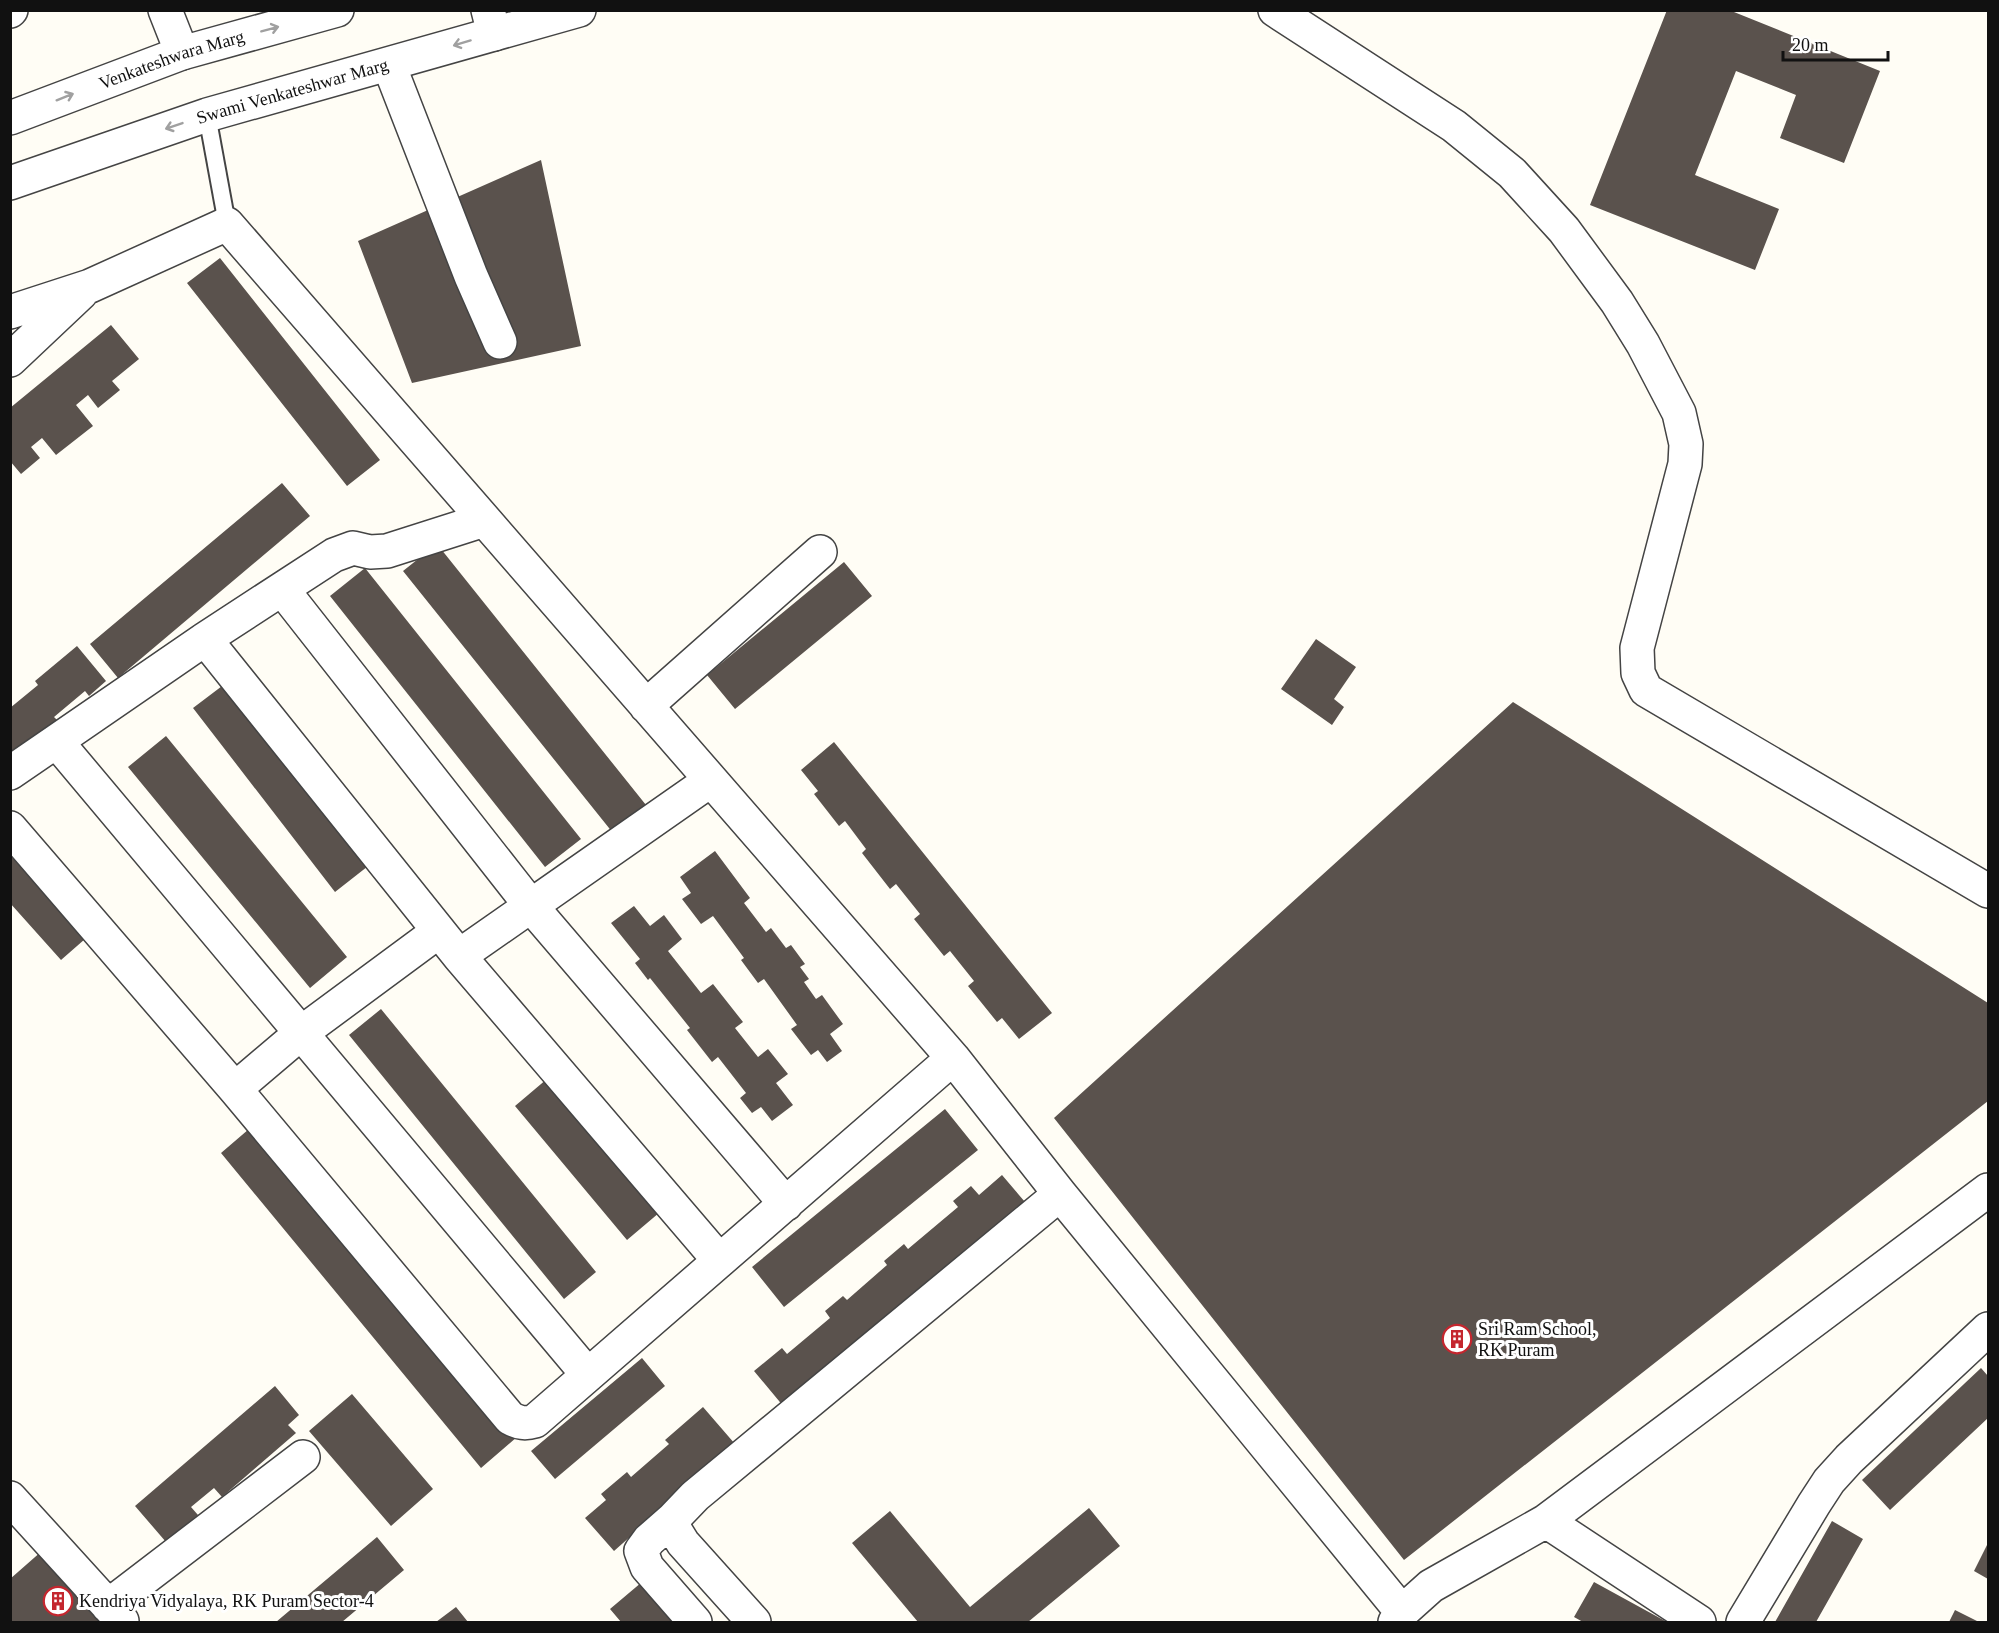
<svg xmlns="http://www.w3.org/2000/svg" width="1999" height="1633" viewBox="0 0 1999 1633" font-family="'Times New Roman',serif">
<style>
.building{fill:#5a524d}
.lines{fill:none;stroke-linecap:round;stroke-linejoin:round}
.service-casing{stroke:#444;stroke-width:20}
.minor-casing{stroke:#444;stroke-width:36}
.tertiary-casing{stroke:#444;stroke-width:36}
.service{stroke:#fff;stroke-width:16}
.minor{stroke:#fff;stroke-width:33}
.tertiary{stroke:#fff;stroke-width:33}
.oneway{stroke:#a0a0a0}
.labels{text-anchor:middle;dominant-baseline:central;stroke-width:6;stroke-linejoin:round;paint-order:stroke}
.street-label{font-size:18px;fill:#111;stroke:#fff}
.poi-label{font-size:18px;fill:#111;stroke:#fff;text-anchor:start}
</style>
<rect width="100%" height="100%" fill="#fffdf5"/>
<path class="building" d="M1667 10H1729L1880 71 1844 163 1780 138 1796 95 1736 71 1695 175 1779 209 1755 270 1590 205Z
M541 160 581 346 412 383 358 241Z
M220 258 380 460 347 486 187 283Z
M111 325 139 359 112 381 120 390 98 408 88 395 76 405 93 426 56 455 42 438 31 447 40 458 21 474 10 461V408Z
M282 483 310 516 118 678 90 644Z
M437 544 646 805 613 833 403 571Z
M844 562 872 596 735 709 707 675Z
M365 568 581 839 545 867 330 596Z
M1316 639 1356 667 1334 699 1344 707 1332 725 1281 689Z
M77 646 106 681 89 696 85 691 54 717 58 721 25 750 21 745 10 753V708L38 685 35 681Z
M230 680 372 863 335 892 193 708Z
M1513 702 1988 1003V1101L1404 1560 1054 1118Z
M166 736 347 957 310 988 128 767Z
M834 742 1052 1013 1019 1039 1002 1018 997 1022 968 986 974 981 950 951 944 956 914 919 920 914 896 884 890 889 862 853 866 849 845 821 839 826 814 794 818 791 801 770Z
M10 839 93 932 61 960 10 903Z
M715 851 750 898 744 903 766 932 771 928 786 948 791 945 805 964 800 967 809 979 804 982 816 999 822 995 843 1024 830 1034 842 1051 827 1062 818 1050 811 1055 791 1029 797 1025 764 979 758 983 741 960 744 958 713 916 701 924 682 899 691 893 680 877Z
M634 906 650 926 664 915 682 939 668 951 701 993 713 984 743 1022 735 1028 758 1057 768 1049 788 1074 776 1083 793 1105 772 1121 761 1107 752 1113 740 1098 746 1093 718 1057 712 1062 687 1030 690 1028 650 978 648 980 635 963 640 959 611 923Z
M381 1009 596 1272 564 1299 349 1035Z
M554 1073 666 1207 627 1240 515 1106Z
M945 1109 978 1150 784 1307 752 1267Z
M256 1123 517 1437 481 1468 221 1153Z
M1002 1175 1025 1202 784 1407 754 1371 782 1348 787 1354 830 1318 825 1311 843 1296 847 1300 887 1265 884 1261 904 1244 908 1249 958 1207 953 1201 971 1186 979 1195Z
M642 1358 665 1386 555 1479 531 1451Z
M1981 1368 1988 1376V1418L1890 1510 1862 1480Z
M275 1386 299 1415 288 1425 296 1433 222 1497 214 1488 191 1507 198 1515 166 1542 135 1506Z
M352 1394 433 1489 391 1526 309 1431Z
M703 1407 735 1444 614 1551 585 1518 606 1500 601 1494 627 1472 631 1477 669 1444 665 1440Z
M1089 1508 1120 1546 1028 1622H918L852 1543 890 1511 970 1607Z
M1832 1521 1863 1539 1816 1622H1775Z
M377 1537 404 1570 342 1622H276Z
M51 1543 126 1622H10V1579Z
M1988 1543V1579L1974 1571Z
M642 1582 675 1622H621L610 1609Z
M1594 1582 1667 1622H1583L1574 1617Z
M456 1607 468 1622H436Z
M1955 1610 1979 1622H1949Z"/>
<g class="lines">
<g class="service-casing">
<path id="service" d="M207 115 227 224"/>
</g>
<g class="minor-casing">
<path id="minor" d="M165 10 182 53
M488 10 494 34
M1275 10 1454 126 1512 173 1564 230 1617 302 1643 344 1679 413 1686 444 1685 464 1637 648 1638 673 1646 690 1988 891
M10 11 11 10
M389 65 471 276 500 342
M10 312 90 286 227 224 953 1058 1060 1194 1402 1612
M10 360 81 293
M282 589 531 906 786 1204
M205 639 459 956 719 1260
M646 706 820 552
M57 742 588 1375
M10 773 205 639 334 555 353 548 370 552 387 551 484 520
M10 828 235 1089 510 1418C519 1423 525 1424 535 1421L953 1058
M459 956 711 780
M235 1089 301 1033 439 931
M10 1498 122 1621
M673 1519 649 1540 641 1551 647 1567 695 1622
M1546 1521 1699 1622
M108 1606 303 1457
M754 1622 683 1543 675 1530 673 1519 695 1496 1060 1194
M1395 1622 1402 1612 1431 1586 1546 1521 1988 1190
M1743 1622 1814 1504 1829 1481 1849 1459 1988 1329"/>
</g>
<g class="tertiary-casing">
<g id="tertiary">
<path id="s1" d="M10 118 182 53 337 10"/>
<path id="s2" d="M10 183 207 115 579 10"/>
</g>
</g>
<use href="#service" class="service"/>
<use href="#minor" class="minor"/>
<use href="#tertiary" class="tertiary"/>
</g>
<defs><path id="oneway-shaft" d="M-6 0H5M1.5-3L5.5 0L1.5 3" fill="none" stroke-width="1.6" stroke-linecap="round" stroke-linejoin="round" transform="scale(1.5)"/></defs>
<g class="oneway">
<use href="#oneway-shaft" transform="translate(270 29) rotate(-15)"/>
<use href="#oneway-shaft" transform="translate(462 43) rotate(163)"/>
<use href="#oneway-shaft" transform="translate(65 97) rotate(-22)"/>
<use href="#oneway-shaft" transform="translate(174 126) rotate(161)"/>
</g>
<defs>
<g id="building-ring" transform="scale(1.5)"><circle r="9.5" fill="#fff" stroke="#c4262e" stroke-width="1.5"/><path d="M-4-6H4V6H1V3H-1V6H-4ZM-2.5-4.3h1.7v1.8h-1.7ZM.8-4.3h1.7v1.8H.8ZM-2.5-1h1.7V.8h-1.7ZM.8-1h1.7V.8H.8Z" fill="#c4262e"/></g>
</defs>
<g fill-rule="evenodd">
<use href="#building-ring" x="1457" y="1339"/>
<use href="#building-ring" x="58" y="1601"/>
</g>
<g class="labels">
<g class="street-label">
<text stroke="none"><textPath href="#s1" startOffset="172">Venkateshwara Marg</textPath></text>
<text stroke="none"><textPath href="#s2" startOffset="297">Swami Venkateshwar Marg</textPath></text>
</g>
<g class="poi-label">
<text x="1478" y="1329">Sri Ram School,<tspan x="1478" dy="21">RK Puram</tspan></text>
<text x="79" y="1601">Kendriya Vidyalaya, RK Puram Sector-4</text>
</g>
</g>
<rect width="1999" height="1633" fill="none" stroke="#111111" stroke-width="24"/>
<path d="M1783 51v9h105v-9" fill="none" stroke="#111111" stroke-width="3"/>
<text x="1792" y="51" font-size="18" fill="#111111" stroke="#ffffff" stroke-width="4.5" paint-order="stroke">20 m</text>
</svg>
